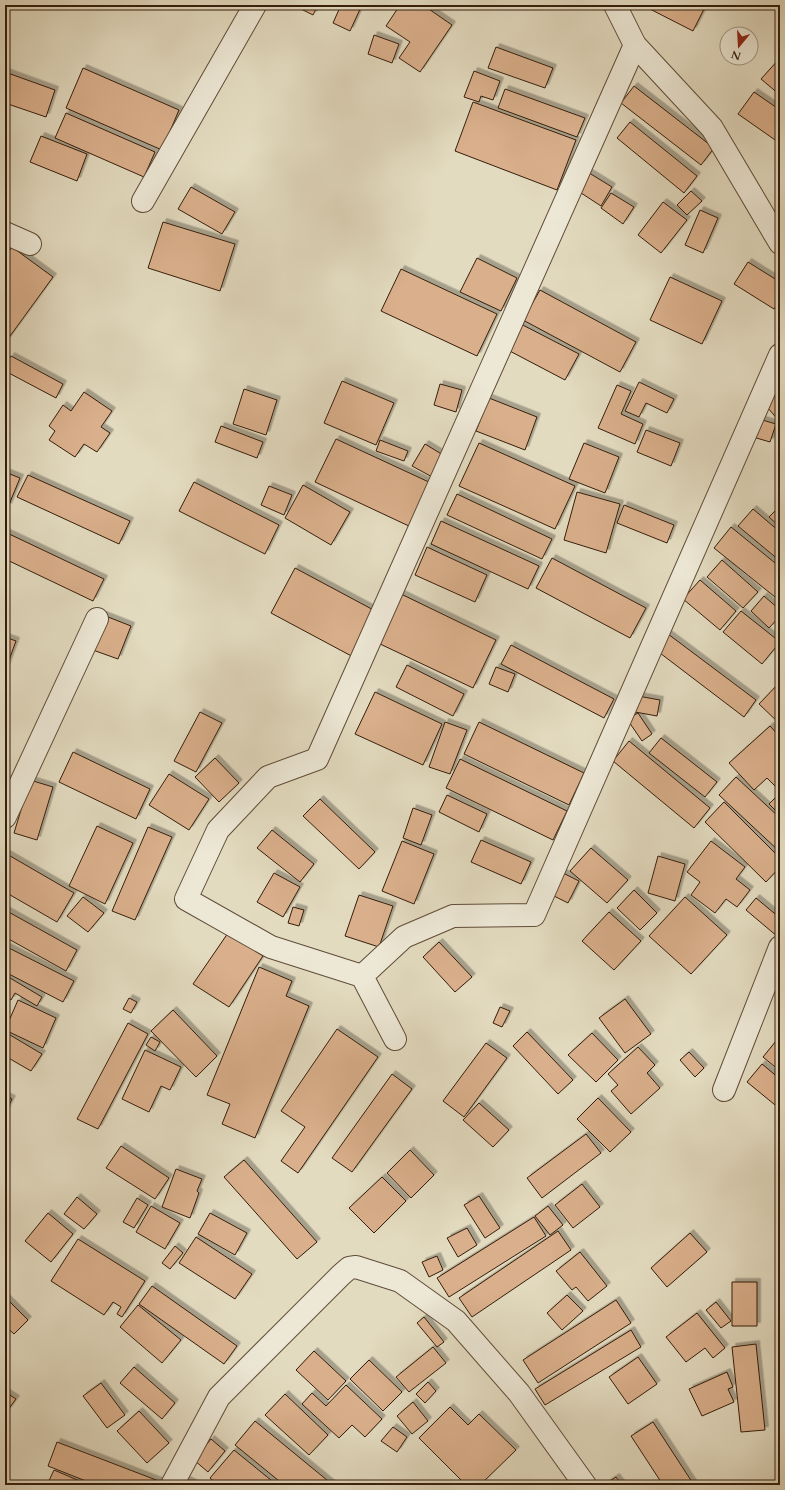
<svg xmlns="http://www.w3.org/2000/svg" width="785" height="1490" viewBox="0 0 785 1490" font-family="Cardo,serif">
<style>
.building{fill:#dab08c;stroke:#341d0b;filter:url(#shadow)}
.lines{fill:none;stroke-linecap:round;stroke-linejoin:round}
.minor-casing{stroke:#604c38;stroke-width:24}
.minor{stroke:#ede8d6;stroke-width:22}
</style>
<defs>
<filter id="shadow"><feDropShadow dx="3.5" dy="-3.5" stdDeviation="0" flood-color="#0004"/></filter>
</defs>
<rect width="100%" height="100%" fill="#e3dbc0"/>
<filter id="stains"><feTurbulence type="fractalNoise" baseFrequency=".005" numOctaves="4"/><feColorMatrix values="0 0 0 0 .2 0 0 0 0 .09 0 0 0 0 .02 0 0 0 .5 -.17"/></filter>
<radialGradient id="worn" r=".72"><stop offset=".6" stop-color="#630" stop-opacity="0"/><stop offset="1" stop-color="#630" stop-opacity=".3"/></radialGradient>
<path class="building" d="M293 5H318L313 15Z
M341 5H362L350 31 333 23Z
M400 5H423L452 25 420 72 399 58 410 42 386 26Z
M647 5H706L693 31 646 7Z
M374 35 399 44 392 63 368 54Z
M496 47 553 68 545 88 488 68Z
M780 58V95L761 79Z
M83 68 179 110 162 150 66 108Z
M474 71 500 81 493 100 481 96 479 102 464 97Z
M5 72 55 90 46 117 5 103Z
M634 86 714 148 701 165 621 103Z
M505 89 585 118 577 137 498 108Z
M754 92 780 110V139L778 142 738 114Z
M473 102 576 140 557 190 455 151Z
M66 113 155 152 144 177 55 138Z
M630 122 697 176 684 193 617 138Z
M41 136 87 154 77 181 30 162Z
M586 171 612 187 601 206 575 189Z
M191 187 235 212 222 234 178 209Z
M691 191 702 201 687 215 677 205Z
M611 193 634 207 623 224 601 208Z
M663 202 687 220 661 253 638 235Z
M700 210 718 218 703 253 685 245Z
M163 222 235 244 220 291 148 268Z
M12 247 53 277 5 343V257Z
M477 258 517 278 501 311 460 292Z
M748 262 780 282V299L774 309 734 284Z
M401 269 497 314 477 356 381 311Z
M670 277 722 301 702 344 650 320Z
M540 290 636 342 620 372 523 320Z
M517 322 579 354 565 380 504 348Z
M11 356 63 384 56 398 5 371V366Z
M342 381 394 403 376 445 324 423Z
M639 382 674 399 667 413 646 403 639 417 625 411Z
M440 384 462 390 456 412 434 405Z
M780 384V422L761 400Z
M617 385 631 391 621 414 643 424 635 444 598 428Z
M244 389 277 400 266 435 233 424Z
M84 392 112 411 101 427 110 433 97 452 84 444 75 457 49 440 55 431 49 426 63 405 71 411Z
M489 398 537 417 525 450 476 431Z
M759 419 776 424 770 442 753 437Z
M221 426 263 442 257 458 215 442Z
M646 430 680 443 671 466 637 452Z
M336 439 431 483 411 527 315 482Z
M380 440 408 451 404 461 376 451Z
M479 443 575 486 555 529 459 486Z
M584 443 619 457 605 493 569 479Z
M425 444 448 458 436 479 412 466Z
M5 472 20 478 8 507 5 506Z
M28 475 130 521 119 544 17 497Z
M194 482 279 525 265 554 179 511Z
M303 485 350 512 331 545 285 518Z
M269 486 292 495 284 515 261 505Z
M577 492 620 504 606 553 564 540Z
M457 494 552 539 542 559 447 515Z
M624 505 674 525 667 543 617 523Z
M780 506V527L769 517Z
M753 509 780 532V561L738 526Z
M441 521 539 566 528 589 431 544Z
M731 527 780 567V601L714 548Z
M5 532 104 579 93 601 5 559Z
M427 547 487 575 475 602 415 575Z
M552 558 646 608 630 638 536 588Z
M722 560 758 592 743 608 707 577Z
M295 568 381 614 357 659 271 613Z
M700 580 736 611 720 630 683 599Z
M401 594 496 640 473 688 378 643Z
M764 596 780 610V616L769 628 751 611Z
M741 611 780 642 762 664 723 632Z
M103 615 131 626 118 659 90 649Z
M668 634 756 700 744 717 656 650Z
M5 637 16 641 5 671Z
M511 645 614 699 604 718 501 664Z
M407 665 464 694 453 716 396 687Z
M496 667 515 674 508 692 489 684Z
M780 682V724L759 704Z
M375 692 442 724 423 765 355 734Z
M638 696 660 700 657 716 635 712Z
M200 712 222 723 196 772 174 761Z
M638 713 652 734 642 741 627 719Z
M445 722 467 730 450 774 429 767Z
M479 722 584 773 569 805 464 754Z
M770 726 780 737V782L775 786 767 778 754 790 729 763Z
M661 738 717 782 705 797 649 753Z
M629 741 710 808 694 828 613 761Z
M73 752 150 789 136 819 59 782Z
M215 758 239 783 219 802 195 777Z
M460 759 567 811 553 840 446 788Z
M169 774 209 799 189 830 149 805Z
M736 777 780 818V852L719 795Z
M30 780 53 787 37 840 14 833Z
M780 793V815L769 804Z
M447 795 487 814 479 832 439 812Z
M320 799 375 852 359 869 303 816Z
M724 802 780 858V867L766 882 705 822Z
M413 808 432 815 421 845 403 838Z
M97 826 133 843 105 904 69 886Z
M148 827 172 837 135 920 112 911Z
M272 830 314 864 300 882 257 848Z
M481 840 531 862 521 884 471 862Z
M402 841 434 854 414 904 382 891Z
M711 841 745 867 736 879 750 890 737 907 726 899 715 913 691 895 700 882 687 872Z
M591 848 628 880 607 903 570 871Z
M5 853 74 893 57 922 5 892Z
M658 856 685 864 675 901 648 893Z
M274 873 300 887 283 917 257 902Z
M563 873 579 881 568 903 552 895Z
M634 890 657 913 640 930 617 908Z
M359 895 393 906 379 947 345 936Z
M83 897 104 913 88 932 67 916Z
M685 897 727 935 691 974 649 936Z
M756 898 780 918V935L778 937 746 910Z
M293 907 304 910 299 926 288 923Z
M5 910 77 950 66 971 5 937Z
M609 912 641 941 614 970 582 941Z
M228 933 263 956 229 1007 193 984Z
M439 942 472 977 455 992 423 957Z
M5 946 74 981 63 1002 5 972Z
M259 967 292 981 286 996 309 1006 255 1138 222 1124 230 1104 207 1095Z
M5 975 42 997 37 1006 15 993 11 1000 5 996Z
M129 998 137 1002 131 1013 123 1009Z
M625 999 651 1034 625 1053 599 1018Z
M18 1000 56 1018 43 1048 5 1030Z
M500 1007 510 1011 502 1027 493 1023Z
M173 1010 217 1056 196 1077 151 1031Z
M128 1023 148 1034 98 1129 77 1119Z
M337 1029 378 1057 298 1173 281 1161 305 1127 281 1111Z
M5 1032 42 1054 31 1071 5 1056Z
M527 1032 573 1080 558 1094 513 1046Z
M592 1033 618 1060 596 1082 568 1055Z
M151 1037 160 1042 155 1051 146 1045Z
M776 1041 780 1044V1071L763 1057Z
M486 1043 507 1058 464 1117 443 1101Z
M638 1047 655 1065 647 1073 660 1088 631 1114 611 1091 618 1085 608 1074Z
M145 1050 181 1067 170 1090 161 1086 149 1112 122 1099Z
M689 1052 704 1068 695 1077 680 1060Z
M762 1064 780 1079V1109L747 1082Z
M392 1074 412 1089 352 1172 332 1158Z
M5 1096 12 1099 5 1113Z
M598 1098 631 1132 610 1152 577 1119Z
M479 1103 509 1130 493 1147 463 1120Z
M586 1134 601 1153 542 1198 527 1178Z
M121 1146 169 1178 155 1199 106 1168Z
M410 1150 434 1175 411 1198 387 1173Z
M244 1160 317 1242 297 1259 224 1177Z
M176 1169 202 1179 197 1191 199 1193 190 1218 162 1207Z
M382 1177 406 1201 374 1233 349 1208Z
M582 1184 600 1207 573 1228 555 1205Z
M479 1196 500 1228 485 1238 464 1205Z
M77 1197 97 1214 84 1229 64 1214Z
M137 1198 148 1205 134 1228 123 1222Z
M151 1206 180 1223 165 1249 136 1232Z
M548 1206 563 1225 550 1235 535 1216Z
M48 1213 73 1234 51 1262 25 1241Z
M210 1213 247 1233 235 1255 198 1234Z
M534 1217 546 1236 449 1297 437 1278Z
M467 1228 477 1245 458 1257 447 1238Z
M558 1231 571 1250 472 1317 459 1298Z
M690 1233 707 1252 667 1287 651 1268Z
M196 1237 252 1274 235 1299 179 1263Z
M78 1239 145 1281 122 1317 117 1314 121 1307 113 1302 104 1315 51 1281Z
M175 1246 183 1253 170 1269 162 1263Z
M580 1252 607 1286 588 1301 576 1287 572 1290 556 1271Z
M437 1256 443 1270 429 1277 422 1262Z
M732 1282H757V1326H732Z
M152 1286 237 1346 224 1364 139 1304Z
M567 1295 583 1311 562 1330 547 1313Z
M6 1298 28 1320 14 1334 5 1326Z
M616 1300 631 1323 538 1383 523 1360Z
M716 1302 731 1321 721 1328 706 1310Z
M138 1305 181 1340 162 1363 120 1327Z
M697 1313 725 1348 713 1358 705 1348 686 1362 666 1337Z
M424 1317 444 1342 437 1347 417 1323Z
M631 1330 641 1347 545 1405 535 1389Z
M756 1344 765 1430 741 1432 732 1347Z
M433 1347 446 1363 409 1392 396 1377Z
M314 1351 346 1381 328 1400 296 1370Z
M638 1357 657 1384 628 1404 609 1377Z
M369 1360 402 1392 383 1411 350 1379Z
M134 1367 175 1403 162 1419 120 1383Z
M727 1372 733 1387 728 1389 734 1402 702 1416 689 1389Z
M428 1382 436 1391 425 1403 416 1394Z
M101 1383 125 1415 107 1428 83 1396Z
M346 1385 382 1419 365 1437 352 1425 339 1438 302 1404 312 1393 326 1406Z
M5 1392 16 1399 5 1414Z
M285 1394 328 1435 309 1455 265 1415Z
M413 1402 428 1421 412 1434 397 1416Z
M450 1407 468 1425 479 1414 516 1450 480 1485H466L419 1438Z
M139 1411 169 1443 147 1463 117 1431Z
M255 1421 333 1485H284L235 1445Z
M653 1422 694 1485H663L631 1436Z
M393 1427 407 1437 397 1452 381 1441Z
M211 1439 225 1451 208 1472 194 1460Z
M57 1442 164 1483 163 1485H96L48 1466Z
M234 1450 277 1485H218L210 1478Z
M54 1470 89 1485H47Z
M616 1477 622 1485H604Z
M183 1478 197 1485H179Z"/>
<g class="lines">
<g class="minor-casing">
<path id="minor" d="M615 5 635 45 712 128 780 243
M143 201 255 5
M5 233 30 244
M5 817 97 619
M362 976 404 937 453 916 534 915 780 355
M395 1039 362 976 271 947 186 899 218 830 268 777 317 759 635 45
M724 1090 780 947
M172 1485 219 1397 341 1275 349 1268 356 1267 400 1281 456 1321 519 1393 585 1485"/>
</g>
<use href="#minor" class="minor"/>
</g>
<rect width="785" height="1490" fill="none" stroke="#e3dbc0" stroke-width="20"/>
<rect x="6" y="6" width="773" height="1478" fill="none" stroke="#341d0b" stroke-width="2"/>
<rect x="10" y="10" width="765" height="1470" fill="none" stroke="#341d0b"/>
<g transform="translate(739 46) rotate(198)"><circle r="19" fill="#ede8d6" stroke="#a39785"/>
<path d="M0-3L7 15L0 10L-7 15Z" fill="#8f2418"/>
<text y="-6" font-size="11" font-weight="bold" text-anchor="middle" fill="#341d0b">N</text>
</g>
<rect width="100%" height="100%" filter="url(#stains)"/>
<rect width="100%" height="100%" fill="url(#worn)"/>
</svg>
